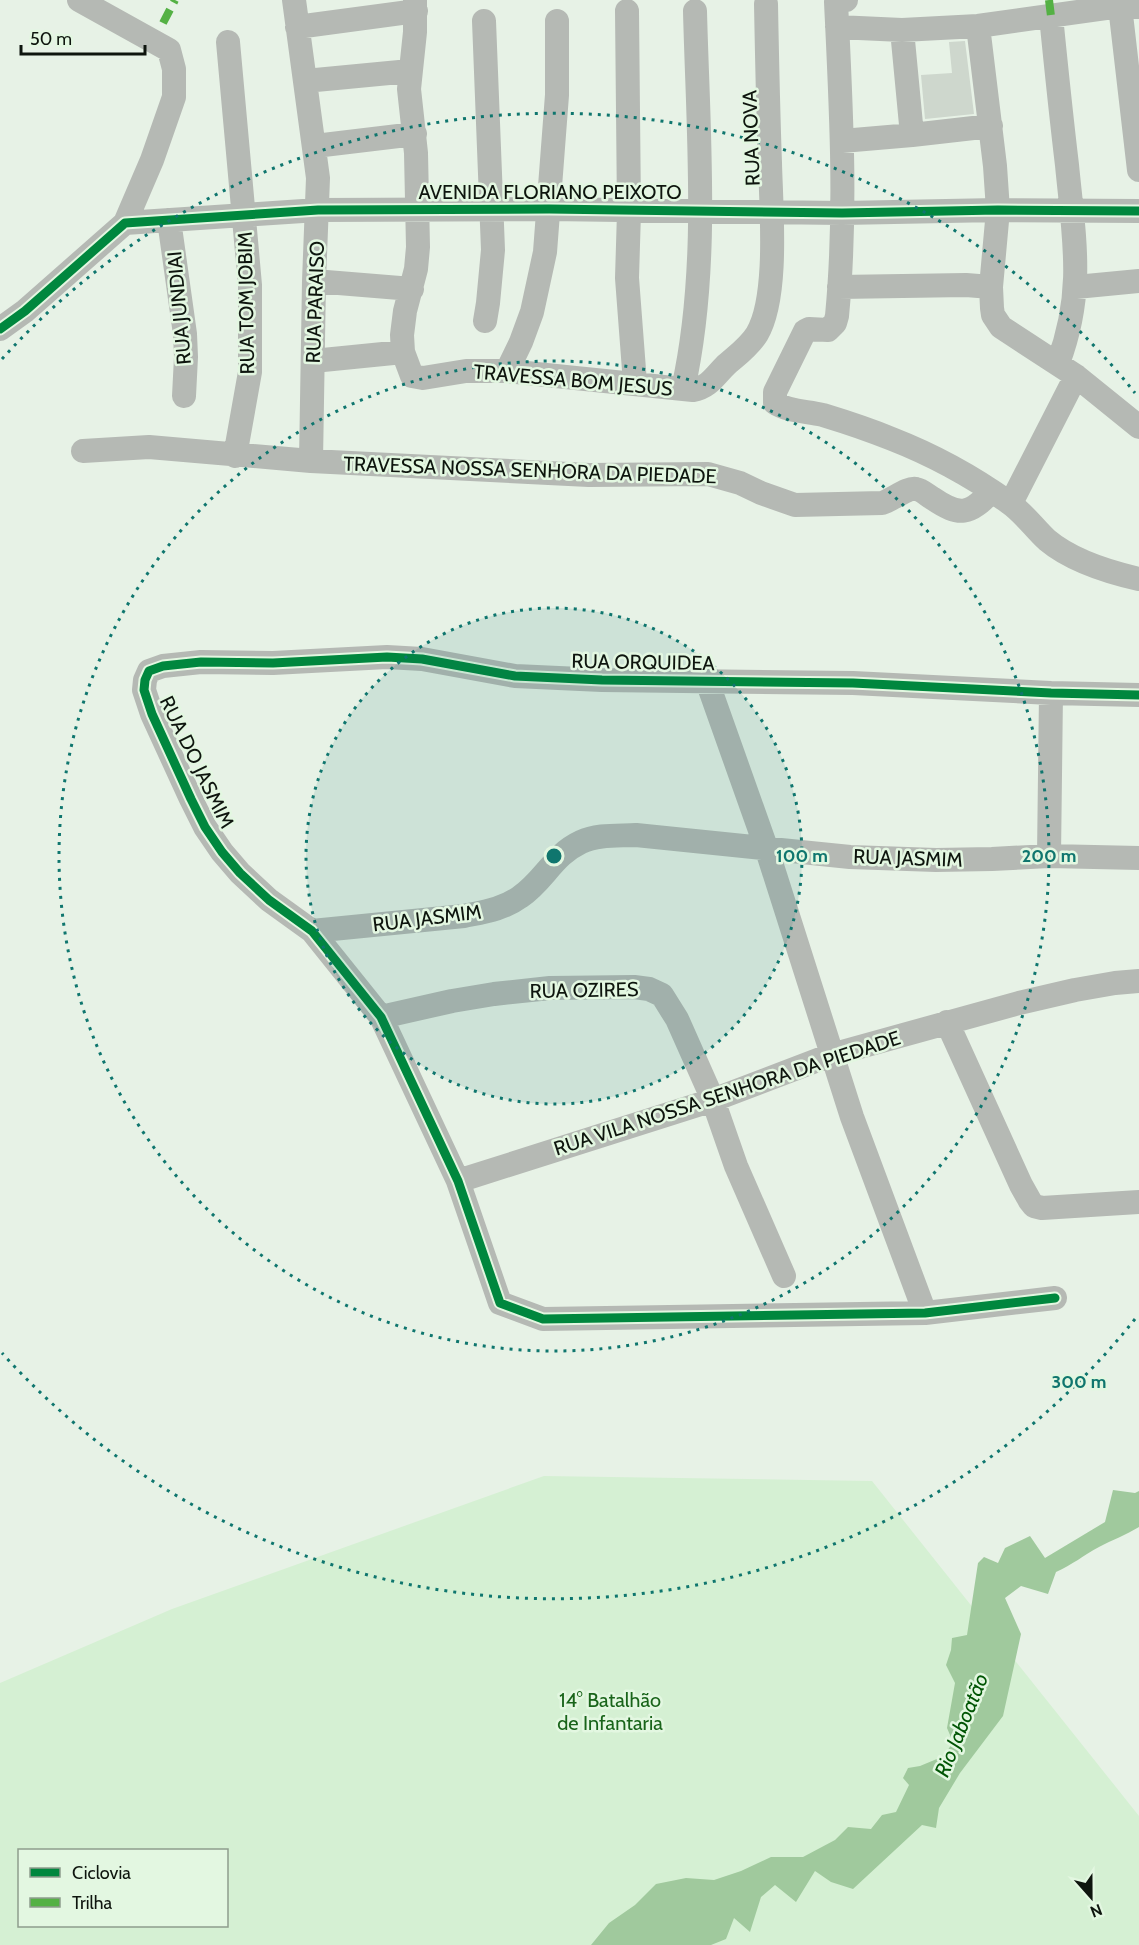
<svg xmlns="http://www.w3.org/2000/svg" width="1139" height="1945" viewBox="0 0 1139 1945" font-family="Cabin,sans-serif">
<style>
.green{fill:#d5f0d3;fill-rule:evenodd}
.water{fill:#a0c99d}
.building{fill:#ced7cd}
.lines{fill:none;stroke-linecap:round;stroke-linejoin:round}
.minor{stroke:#b5b9b4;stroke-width:24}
.quiet{stroke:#54b144;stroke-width:8;stroke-dasharray:15 8;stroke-linecap:butt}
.cycleway-casing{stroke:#e3f7e1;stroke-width:13}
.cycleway{stroke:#00873e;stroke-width:9}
.ring{fill:none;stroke:#0f766e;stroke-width:3;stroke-dasharray:3 6}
.labels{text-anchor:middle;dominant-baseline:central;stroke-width:5;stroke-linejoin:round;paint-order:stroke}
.street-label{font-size:20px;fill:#0e150e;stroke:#e3f7e1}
.park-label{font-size:20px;fill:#19641a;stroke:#e3f7e1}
.water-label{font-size:21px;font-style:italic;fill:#005504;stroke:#e3f7e1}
.centre{fill:#0f766e;stroke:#e3f7e1;stroke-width:3}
.ring-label{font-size:18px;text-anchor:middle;font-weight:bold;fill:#0f766e;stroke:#e3f7e1;stroke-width:5;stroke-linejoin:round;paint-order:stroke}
</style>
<rect width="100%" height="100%" fill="#e7f2e6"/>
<path class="green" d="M544 1476 872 1481 1139 1816V1945H0V1683L172 1609ZM20 1850H226V1926H20Z"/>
<path class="water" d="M1113 1490 1135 1493 1139 1491V1527C1126 1535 1112 1540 1099 1547 1084 1555 1072 1565 1056 1572L1048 1594 1021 1586 1005 1598 1021 1634 1003 1716 960 1773 939 1808 936 1828 922 1825 853 1889 831 1882 815 1871 796 1902 775 1885 761 1897 750 1932 734 1918 726 1939 711 1945H591L609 1923 635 1905 656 1884 686 1878 714 1880 741 1871 771 1857H803L835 1840 848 1827 871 1829 882 1815 896 1812 909 1785 903 1778 908 1768 920 1766 944 1756 953 1742 947 1728 955 1683 946 1665 951 1650 952 1638 967 1635 978 1563 984 1557 998 1563 1005 1548 1030 1536 1045 1558 1105 1522Z"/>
<path class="building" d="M965 41 974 114 925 119 921 75 952 73 949 42Z"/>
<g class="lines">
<path class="minor" d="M79 0 169 50 174 69V97L152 160 125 223
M294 0 318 178 314 281 311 461
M415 0V32L409 89 416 153 418 247 416 269 405 311 402 335 403 352 412 376 423 378 466 371H507L693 390C708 388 715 376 725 366 736 356 749 347 757 334 779 297 771 207 770 163 768 110 767 57 766 4
M846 0 836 2C841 106 847 211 837 316L835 323 828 330 809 329 805 331 775 392V403C789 412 808 411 823 415 846 422 870 430 892 439 933 455 973 477 1008 502 1023 512 1034 528 1047 540 1072 561 1108 572 1139 579
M1120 6 1139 170
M627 11 629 212 627 278 635 383
M1051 16C1056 66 1061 115 1067 165 1074 238 1085 292 1058 363
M484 21 493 250 488 303 485 321
M978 26 995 166 998 210 991 287 992 308 993 315 1001 327 1076 376 1139 427
M297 27 416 11
M837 27 902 30 978 26 1120 6 1139 7
M228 42 250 285V372L235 456
M305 81 410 71
M912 135 991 126
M842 141 912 135 902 30
M315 146 415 134
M169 220 185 334 186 357 184 396
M314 281 412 289
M839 287 966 285 991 287
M1076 287 1139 281
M0 329 25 311 125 223 318 210 549 209 842 213 998 210 1139 211
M313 361 403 352
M507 371 521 342 532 312 545 252 557 95V21
M683 389C710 268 698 134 695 11
M83 451 149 447 311 461 589 475 708 474 740 483 761 493 795 505 882 503C892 500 908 487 916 489 922 490 927 495 932 498 960 517 969 515 992 491
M1011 503 1076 376
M707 681 767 850 852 1117 925 1313
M1049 856 1051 693
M312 931 464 916C483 912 504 909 520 897 544 881 553 855 581 842 598 834 618 836 636 835L850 857 936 860 992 859 1049 856 1139 858
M381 1017 452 1001 494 994 550 988 634 987 649 989 662 995 677 1019 713 1100 736 1166 784 1276
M947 1022 1021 1185 1030 1201 1034 1206 1042 1208 1139 1202
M458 1181 713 1100 831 1055 1019 1003 1075 990 1115 983 1139 981
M1055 1298 925 1313 543 1319 500 1303 458 1181 381 1017 312 931 269 900 240 873 222 852 205 827 191 799 152 714 144 690 145 680 149 671 163 666 201 662 273 663 387 657 422 659 515 676 602 680 853 683 1051 693 1139 695"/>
<path class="quiet" d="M1049 0 1051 16
M163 23 175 0"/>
<g class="cycleway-casing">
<path id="cycleway" d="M0 329 25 311 125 223 318 210 549 209 842 213 998 210 1139 211
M1055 1298 925 1313 543 1319 500 1303 458 1181 381 1017 312 931 269 900 240 873 222 852 205 827 191 799 152 714 144 690 145 680 149 671 163 666 201 662 273 663 387 657 422 659 515 676 602 680 853 683 1051 693 1139 695"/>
</g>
<use href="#cycleway" class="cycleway"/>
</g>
<circle cx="554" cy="856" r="248" fill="#0f766e" fill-opacity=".12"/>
<g class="ring">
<circle cx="554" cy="856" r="248"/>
<circle cx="554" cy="856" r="495"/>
<path d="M1135 1319A743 743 0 0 1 2 1353M2 359A743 743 0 0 1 1135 393"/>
</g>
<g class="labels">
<g class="street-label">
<text transform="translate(751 138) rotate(-92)">RUA NOVA</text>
<text x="550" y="192">AVENIDA FLORIANO PEIXOTO</text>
<text transform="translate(315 302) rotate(-88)">RUA PARAISO</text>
<text transform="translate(246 303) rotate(-91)">RUA TOM JOBIM</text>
<text transform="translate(179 308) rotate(-95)">RUA JUNDIAI</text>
<text transform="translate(573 380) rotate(5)">TRAVESSA BOM JESUS</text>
<text transform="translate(530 470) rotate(2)">TRAVESSA NOSSA SENHORA DA PIEDADE</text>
<text transform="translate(643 662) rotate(1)">RUA ORQUIDEA</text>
<text transform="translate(197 762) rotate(64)">RUA DO JASMIM</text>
<text transform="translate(908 858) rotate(2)">RUA JASMIM</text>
<text transform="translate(427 918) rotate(-7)">RUA JASMIM</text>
<text transform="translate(584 990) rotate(-1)">RUA OZIRES</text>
<text transform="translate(727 1093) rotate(-18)">RUA VILA NOSSA SENHORA DA PIEDADE</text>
</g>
<g class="park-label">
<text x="610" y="1700">14° Batalhão<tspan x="610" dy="23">de Infantaria</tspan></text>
</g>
<g class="water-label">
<text transform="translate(961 1725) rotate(-68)">Rio Jaboatão</text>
</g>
</g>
<circle cx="554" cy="856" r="9" class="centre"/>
<g class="ring-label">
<text x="802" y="862">100 m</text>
<text x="1049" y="862">200 m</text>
<text x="1079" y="1388">300 m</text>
</g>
<rect x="18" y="1849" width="210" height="78" fill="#e3f7e1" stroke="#8e9d8d" stroke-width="1.5"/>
<rect x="30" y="1868" width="30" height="9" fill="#00873e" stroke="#8e9d8d" stroke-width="1.5"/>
<text x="72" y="1879" font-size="18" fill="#0e150e">Ciclovia</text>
<rect x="30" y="1898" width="30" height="9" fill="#54b144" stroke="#8e9d8d" stroke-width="1.5"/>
<text x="72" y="1909" font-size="18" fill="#0e150e">Trilha</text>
<g transform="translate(1091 1897) rotate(159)" stroke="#e3f7e1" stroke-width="4.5" paint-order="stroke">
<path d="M0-4.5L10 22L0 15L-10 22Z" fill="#0e150e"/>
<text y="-9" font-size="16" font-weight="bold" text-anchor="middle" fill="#0e150e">N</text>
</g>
<path d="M21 45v9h124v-9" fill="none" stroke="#0e150e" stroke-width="3"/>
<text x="30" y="45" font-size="18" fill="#0e150e" stroke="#e3f7e1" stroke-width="4.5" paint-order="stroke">50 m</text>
</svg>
